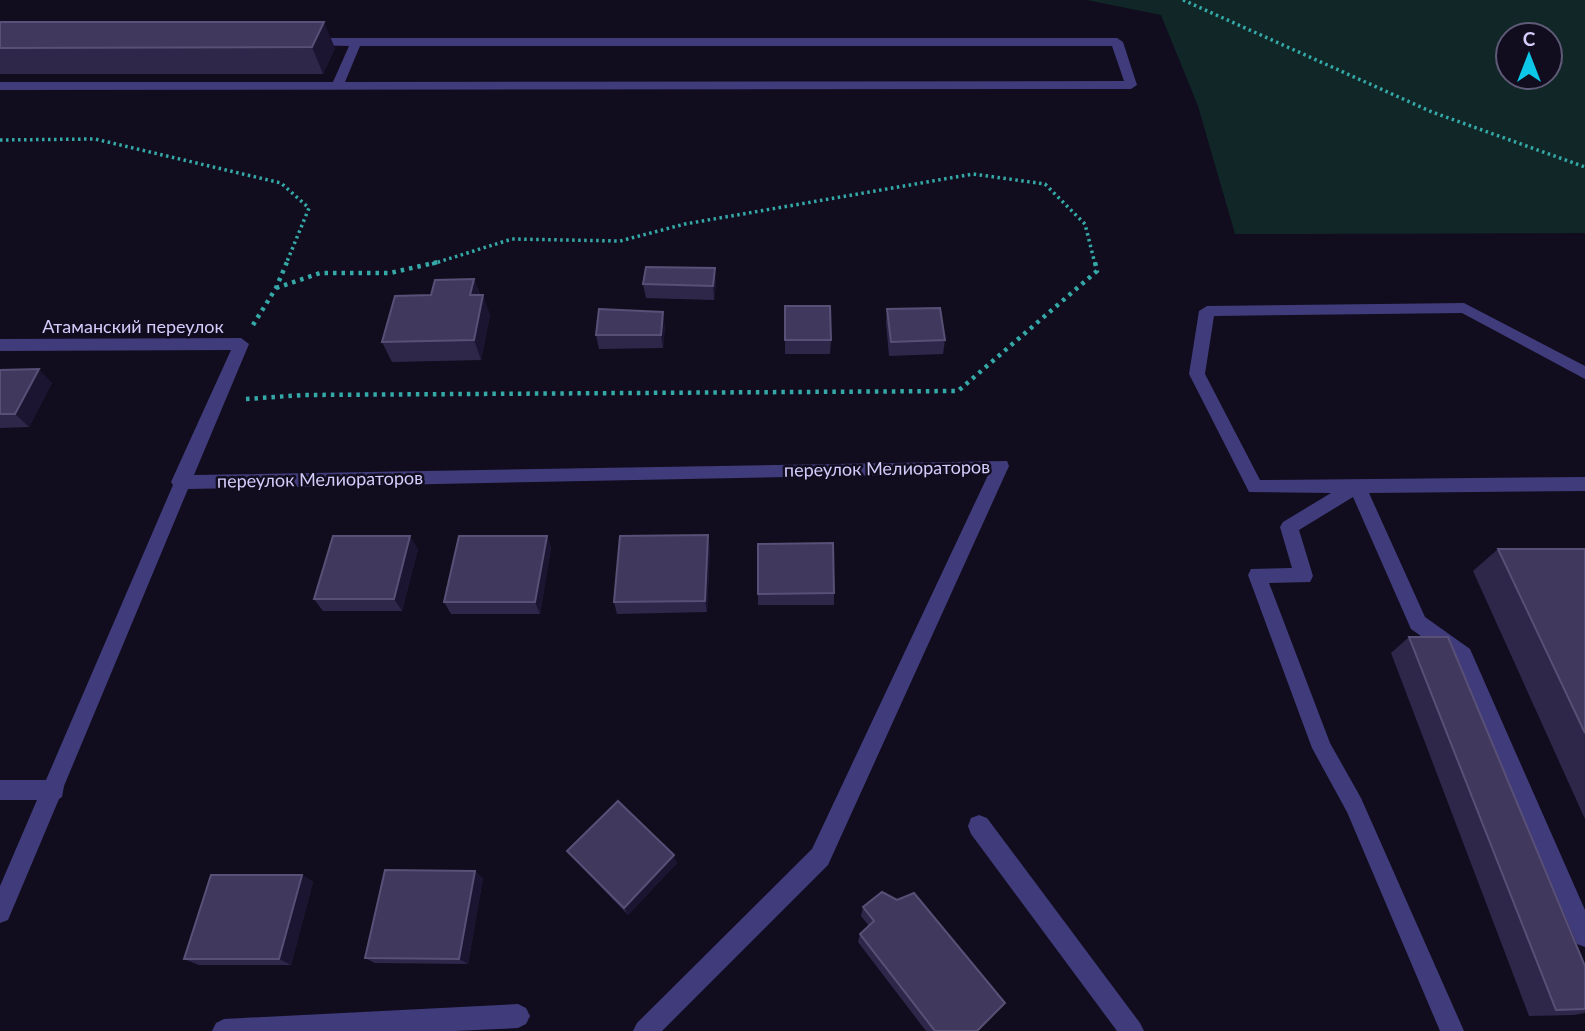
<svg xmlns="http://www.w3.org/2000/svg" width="1585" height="1031" viewBox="0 0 1585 1031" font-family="Lato,sans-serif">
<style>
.green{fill:#112727;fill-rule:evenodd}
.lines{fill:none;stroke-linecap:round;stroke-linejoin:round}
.path-far1{stroke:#34a9a7;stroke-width:3.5;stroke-dasharray:2.5 3.5;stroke-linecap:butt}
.path{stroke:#34a9a7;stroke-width:4.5;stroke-dasharray:3.5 5;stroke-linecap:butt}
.service{fill:#403b7a;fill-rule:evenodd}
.minor{fill:#403b7a;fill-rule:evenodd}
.wall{fill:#2f274a}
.shaded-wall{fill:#1c1531}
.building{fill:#41385d;stroke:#585076;stroke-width:2}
.labels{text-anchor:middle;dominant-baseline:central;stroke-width:5;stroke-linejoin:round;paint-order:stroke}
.street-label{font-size:18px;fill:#d4cdfc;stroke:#110d1e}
</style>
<rect width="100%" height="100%" fill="#110d1e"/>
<path class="green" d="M1087 0H1585V233L1235 234 1198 106 1161 15ZM1508 35H1550V77H1508Z"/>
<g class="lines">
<path class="path-far1" d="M1183 0 1432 112 1585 167
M0 140 95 139 281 183 309 208 286 264
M432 264 512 239 620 241 685 224 973 174 1045 184 1085 224 1095 264"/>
<path class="path" d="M276 288 320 273H390L438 262
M253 325 276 288 287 262
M246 399 303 395 958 391 1097 271 1095 262"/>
<path class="service" d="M308 38H1117L1123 42 1137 85 1131 89 0 90V82H333L349 46 304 45V39ZM360 46H1112L1124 81 345 82Z
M1464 303 1585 366V379L1462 313 1214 316 1205 374 1260 480 1585 477V491L1369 493 1425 617 1470 649 1585 910V947L1577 944 1456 661 1411 629 1353 497 1299 530 1313 576 1310 582 1269 583 1330 743 1361 798 1464 1031H1440L1347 812 1312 748 1248 575 1251 569 1292 568 1280 527 1283 522 1331 493 1249 492 1189 374 1199 311 1207 306Z"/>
<path class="minor" d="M241 338 249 344 194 475 1007 461 1009 466 828 865 662 1031H633L637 1023 812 849 989 473 188 489 64 786 62 797 59 799 8 920 0 923V886L37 800H0V780H46L173 485 171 482 231 350 0 351V339Z
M979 815 987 818 1140 1023 1144 1031H1117L971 834 968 826 971 818Z
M518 1004 526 1008 530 1016 526 1024 518 1028 455 1031H212L216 1023 224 1019Z"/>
</g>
<path class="wall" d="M0 22 335 48 323 74H0Z
M474 279 480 295 490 315 481 360 392 362 382 342 431 295Z
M716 282 714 300 646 298 643 284Z
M785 306 831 340 830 354H785Z
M887 309 945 340 943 354 889 356 886 323Z
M665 326 663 348 599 349 596 335Z
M0 370 52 383 29 427 0 428Z
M547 536 551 548 540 614H451L444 602Z
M710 548 707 612 617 614 614 602Z
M418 549 402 611H323L314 599Z
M1498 549H1585V819L1473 571Z
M834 593V605H758V594Z
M1409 637 1585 966V1013L1574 1015 1529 1016 1391 653Z
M567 851 677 863 628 915 573 858Z
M302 875 313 882 291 965H199L184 959Z
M483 878 468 964 375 963 365 958Z
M863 907 977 1031H926L858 942 860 934 869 926 861 916Z"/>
<path class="shaded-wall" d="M324 22 335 48 323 74 312 47Z
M715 268 716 282 714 300 713 286Z
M474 279 481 299 470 295Z
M483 295 490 315 481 360 474 340Z
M663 312 665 326 663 348 661 335Z
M39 369 52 383 29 427 15 414Z
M708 535 710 548 707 612 705 601Z
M410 536 418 549 402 611 394 599Z
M547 536 551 548 540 614 535 602Z
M674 855 677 863 628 915 624 908Z
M475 871 483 878 468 964 459 959Z
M302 875 313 882 291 965 279 959Z"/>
<path class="building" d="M0 22H324L312 47 0 48Z
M646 267 715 268 713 286 643 284Z
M474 279 470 295H483L474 340 382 342 395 296 431 295 435 280Z
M785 306H830L831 340H785Z
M940 308 945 340 891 342 887 309Z
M599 309 663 312 661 335H596Z
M39 369 15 414H0V370Z
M708 535 705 601 614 602 620 536Z
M333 536H410L394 599H314Z
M459 536H547L535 602H444Z
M833 543 834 593 758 594V544Z
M1498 549H1585V733Z
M1409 637H1448L1585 966V1009L1556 1010Z
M618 801 674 855 624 908 567 851Z
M385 870 475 871 459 959 365 958Z
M211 875H302L279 959H184Z
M882 892 897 900 914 893 1005 1003 977 1031H935L860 934 874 921 863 907Z"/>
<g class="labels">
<g class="street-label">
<text x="133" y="326">Атаманский переулок</text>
<text transform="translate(887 468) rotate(-1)">переулок Мелиораторов</text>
<text transform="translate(320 479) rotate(-1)">переулок Мелиораторов</text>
</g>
</g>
<g transform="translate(1529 56)"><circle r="33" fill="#110d1e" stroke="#5f5a77" stroke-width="2"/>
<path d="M0-5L12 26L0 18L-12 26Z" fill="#0dc7e8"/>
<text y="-10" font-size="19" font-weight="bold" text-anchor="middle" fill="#d4cdfc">С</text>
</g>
</svg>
